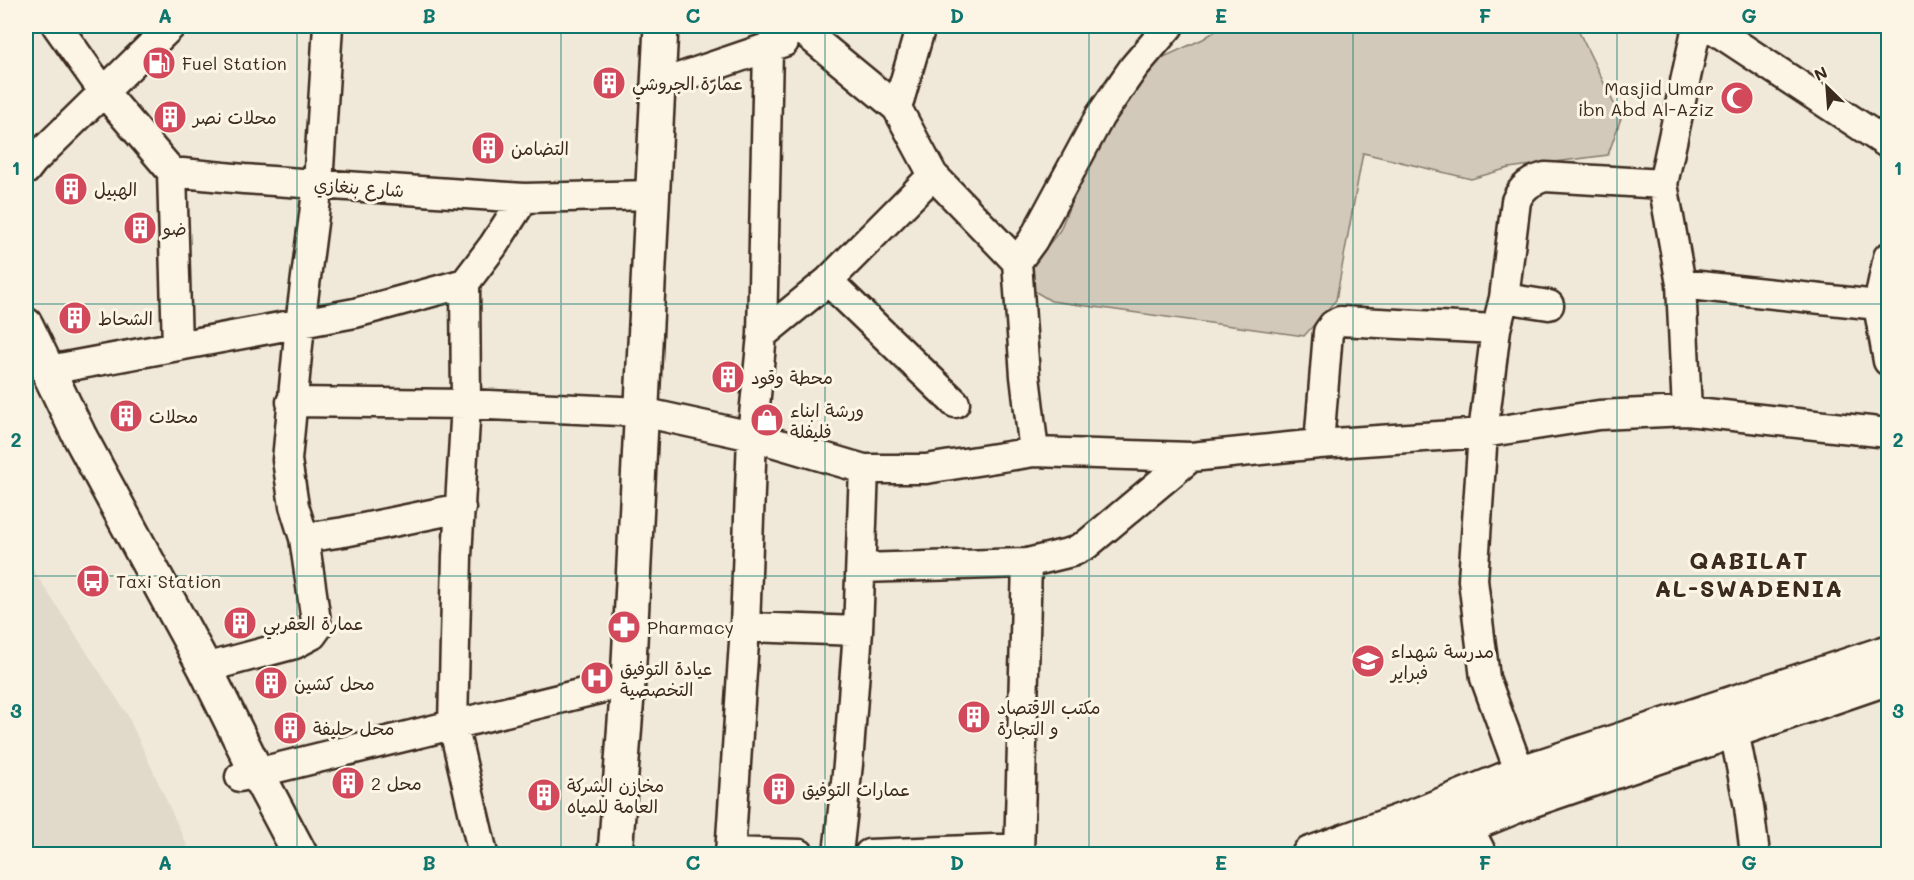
<svg xmlns="http://www.w3.org/2000/svg" width="1914" height="880" viewBox="0 0 1914 880" font-family="Mali,'Playpen Sans Arabic',sans-serif">
<style>
.built{fill:#e1d9c9}
.green{fill:#d2c9ba;stroke:#867a6c;stroke-width:1.5}
.lines{fill:none;stroke-linecap:round;stroke-linejoin:round}
.minor-casing{stroke:#3b2a1e;stroke-width:33}
.major-casing{stroke:#3b2a1e;stroke-width:38}
.highway-casing{stroke:#3b2a1e;stroke-width:38}
.minor{stroke:#fcf5e5;stroke-width:28}
.major{stroke:#fcf5e5;stroke-width:33}
.highway{stroke:#fcf5e5;stroke-width:33}
.grid{fill:none;stroke:#0f766e;stroke-width:1.5;stroke-opacity:0.55}
.labels{text-anchor:middle;dominant-baseline:central;stroke-width:6;stroke-linejoin:round;paint-order:stroke}
.poi-label{font-size:18px;fill:#3b2a1e;stroke:#fcf5e5;text-anchor:start}
.street-label{font-size:18px;fill:#3b2a1e;stroke:#fcf5e5}
.district-label{font-size:24px;font-weight:bold;letter-spacing:1.5px;fill:#3b2a1e;stroke:#fcf5e5}
.neatline{fill:none;stroke:#0f766e;stroke-width:2}
.grid-label{font-size:20px;text-anchor:middle;font-weight:bold;fill:#0f766e}
</style>
<rect width="100%" height="100%" fill="#f0e9d9"/>
<filter id="ink" filterUnits="userSpaceOnUse"><feTurbulence type="fractalNoise" baseFrequency=".0167" numOctaves="2"/><feDisplacementMap in="SourceGraphic" scale="12" xChannelSelector="R" yChannelSelector="G"/><feConvolveMatrix kernelMatrix="1 2 1 2 8 2 1 2 1" color-interpolation-filters="sRGB"/></filter>
<g filter="url(#ink)">
<path class="built" d="M26 559 127 714 191 854H26Z"/>
<path class="green" d="M1223 26H1576L1621 118 1608 155 1509 168 1471 179 1363 153 1336 300 1304 336 1051 301 1019 282 1060 230 1099 133 1157 60 1203 39Z"/>
<g class="lines">
<g class="minor-casing">
<path id="minor" d="M57 26 103 91 172 172 244 179 524 198 653 195
M328 26 318 184 300 324 287 460 294 506 304 538 344 532 461 508
M1709 26 1888 144
M806 33 897 108 933 175 1017 262
M678 78 784 42
M897 108 921 26
M26 170 33 161 171 26
M172 172 177 346
M1888 257 1878 305 1888 361
M828 281 955 403
M465 283 466 404 457 556 453 725 483 854
M1681 284 1878 305
M1504 298 1549 305
M762 335 828 281 933 175
M49 370 355 313 465 283 493 246 524 198
M291 402 466 404 642 412 752 436 864 469H926L1034 452 1191 457 1319 444 1483 433 1599 415 1687 411 1888 433
M1687 411 1681 284 1663 184 1697 26
M1319 444 1328 332 1333 325 1340 321 1496 329
M1034 452 1025 376 1017 262 1033 240 1100 116 1134 67 1169 26
M861 568 1027 563 1072 552 1086 545 1191 457
M745 627 858 631
M205 668 295 644 312 635 317 628 304 538
M1734 731 1749 807 1755 854
M1520 773 1485 678 1473 580 1483 433 1496 329 1504 298 1516 201C1522 187 1531 181 1545 177L1663 184
M240 777 628 682
M1458 807 1482 854
M730 852 800 854
M730 854 745 627 752 436 762 335 768 48
M838 854 848 764 858 631 864 469
M869 854 1019 848
M1019 854 1027 563"/>
</g>
<g class="major-casing">
<path id="major" d="M26 325 79 435 205 668 256 771 300 854
M1309 854 1422 813 1520 773 1888 652
M1382 854 1467 826 1529 801 1888 678"/>
</g>
<g class="highway-casing">
<path id="highway" d="M615 854 628 682 661 26"/>
</g>
<use href="#minor" class="minor"/>
<use href="#major" class="major"/>
<use href="#highway" class="highway"/>
</g>
</g>
<path class="grid" d="M297 26V854M561 26V854M825 26V854M1089 26V854M1353 26V854M1617 26V854M26 304H1888M26 576H1888"/>
<defs>
<g id="fuel-disc" transform="scale(1.725)"><circle r="9.5" fill="#d1495b" stroke="#fcf5e5"/><path d="M-5.5-6h7V0h2V4h1.3V-2.5L3-4.5l.8-.8L6-3V5H2.5V1h-1V6h-7ZM-4.2-4.7v3.2H.2V-4.7Z" fill="#fff"/></g>
<g id="building-disc" transform="scale(1.725)"><circle r="9.5" fill="#d1495b" stroke="#fcf5e5"/><path d="M-4-6H4V6H1V3H-1V6H-4ZM-2.5-4.3h1.7v1.8h-1.7ZM.8-4.3h1.7v1.8H.8ZM-2.5-1h1.7V.8h-1.7ZM.8-1h1.7V.8H.8Z" fill="#fff"/></g>
<g id="mosque-disc" transform="scale(1.725)"><circle r="9.5" fill="#d1495b" stroke="#fcf5e5"/><path d="M3.5-4.9A6 6 0 1 0 3.5 4.9A5 5 0 1 1 3.5-4.9Z" fill="#fff"/></g>
<g id="shop-disc" transform="scale(1.725)"><circle r="9.5" fill="#d1495b" stroke="#fcf5e5"/><path d="M-5-2.5h2.3a2.7 3.5 0 0 1 5.4 0H5L5.5 6h-11ZM-1.5-2.5h3a1.5 2.3 0 0 0-3 0Z" fill="#fff"/></g>
<g id="bus-disc" transform="scale(1.725)"><circle r="9.5" fill="#d1495b" stroke="#fcf5e5"/><path d="M-5-6H5V4H4V6H2V4H-2V6H-4V4H-5ZM-3.5-4V0h7V-4ZM-3.5 1.2v1.5H-2V1.2ZM2 1.2v1.5H3.5V1.2Z" fill="#fff"/></g>
<g id="pharmacy-disc" transform="scale(1.725)"><circle r="9.5" fill="#d1495b" stroke="#fcf5e5"/><path d="M-2-6h4v4h4v4h-4v4h-4v-4h-4v-4h4Z" fill="#fff"/></g>
<g id="school-disc" transform="scale(1.725)"><circle r="9.5" fill="#d1495b" stroke="#fcf5e5"/><path d="M0-5L7-2L0 1L-7-2ZM-4 1L0 2.5L4 1V4Q0 6-4 4Z" fill="#fff"/></g>
<g id="hospital-disc" transform="scale(1.725)"><circle r="9.5" fill="#d1495b" stroke="#fcf5e5"/><path d="M-5-5h3v3.5h4V-5h3V5h-3V1.5h-4V5h-3Z" fill="#fff"/></g>
</defs>
<g fill-rule="evenodd">
<use href="#fuel-disc" x="159" y="63"/>
<use href="#building-disc" x="609" y="83"/>
<use href="#mosque-disc" x="1737" y="98"/>
<use href="#building-disc" x="170" y="117"/>
<use href="#building-disc" x="488" y="148"/>
<use href="#building-disc" x="71" y="189"/>
<use href="#building-disc" x="140" y="228"/>
<use href="#building-disc" x="75" y="318"/>
<use href="#building-disc" x="728" y="377"/>
<use href="#building-disc" x="126" y="416"/>
<use href="#shop-disc" x="767" y="420"/>
<use href="#bus-disc" x="93" y="581"/>
<use href="#building-disc" x="240" y="623"/>
<use href="#pharmacy-disc" x="624" y="627"/>
<use href="#school-disc" x="1368" y="661"/>
<use href="#hospital-disc" x="597" y="678"/>
<use href="#building-disc" x="271" y="683"/>
<use href="#building-disc" x="974" y="717"/>
<use href="#building-disc" x="290" y="728"/>
<use href="#building-disc" x="348" y="783"/>
<use href="#building-disc" x="779" y="789"/>
<use href="#building-disc" x="544" y="795"/>
</g>
<g class="labels">
<g class="poi-label">
<text x="182" y="63">Fuel Station</text>
<text x="632" y="83">عمارة الجروشي</text>
<text x="1714" y="88" text-anchor="end">Masjid Umar<tspan x="1714" dy="21">ibn Abd Al-Aziz</tspan></text>
<text x="193" y="117">محلات نصر</text>
<text x="511" y="148">التضامن</text>
<text x="94" y="189">الهبيل</text>
<text x="163" y="228">ضو</text>
<text x="98" y="318">الشحاط</text>
<text x="751" y="377">محطة وقود</text>
<text x="790" y="410">ورشة ابناء<tspan x="790" dy="21">فليفلة</tspan></text>
<text x="149" y="416">محلات</text>
<text x="116" y="581">Taxi Station</text>
<text x="263" y="623">عمارة العقربي</text>
<text x="647" y="627">Pharmacy</text>
<text x="1391" y="651">مدرسة شهداء<tspan x="1391" dy="21">فبراير</tspan></text>
<text x="620" y="668">عيادة التوفيق<tspan x="620" dy="21">التخصصية</tspan></text>
<text x="294" y="683">محل كشين</text>
<text x="997" y="707">مكتب الاقتصاد<tspan x="997" dy="21">و التجارة</tspan></text>
<text x="313" y="728">محل حليفة</text>
<text x="371" y="783">محل 2</text>
<text x="567" y="785">مخازن الشركة<tspan x="567" dy="21">العامة للمياه</tspan></text>
<text x="802" y="789">عمارات التوفيق</text>
</g>
<g class="street-label">
<text transform="translate(359 187) rotate(4)">شارع بنغازي</text>
</g>
<g class="district-label">
<text x="1749" y="559">QABILAT<tspan x="1749" dy="28">AL-SWADENIA</tspan></text>
</g>
</g>
<rect width="1914" height="880" fill="none" stroke="#fcf5e5" stroke-width="66"/>
<g transform="translate(1827 87) rotate(335)" stroke="#fcf5e5" stroke-width="4.5" paint-order="stroke">
<path d="M0-4.5L10 22L0 15L-10 22Z" fill="#3b2a1e"/>
<text y="-9" font-size="16" font-weight="bold" text-anchor="middle" fill="#3b2a1e">N</text>
</g>
<rect x="33" y="33" width="1848" height="814" class="neatline"/>
<g class="grid-label">
<text x="165" y="23">A</text>
<text x="429" y="23">B</text>
<text x="693" y="23">C</text>
<text x="957" y="23">D</text>
<text x="1221" y="23">E</text>
<text x="1485" y="23">F</text>
<text x="1749" y="23">G</text>
<text x="16" y="175">1</text>
<text x="1898" y="175">1</text>
<text x="16" y="447">2</text>
<text x="1898" y="447">2</text>
<text x="16" y="718">3</text>
<text x="1898" y="718">3</text>
<text x="165" y="870">A</text>
<text x="429" y="870">B</text>
<text x="693" y="870">C</text>
<text x="957" y="870">D</text>
<text x="1221" y="870">E</text>
<text x="1485" y="870">F</text>
<text x="1749" y="870">G</text>
</g>
</svg>
